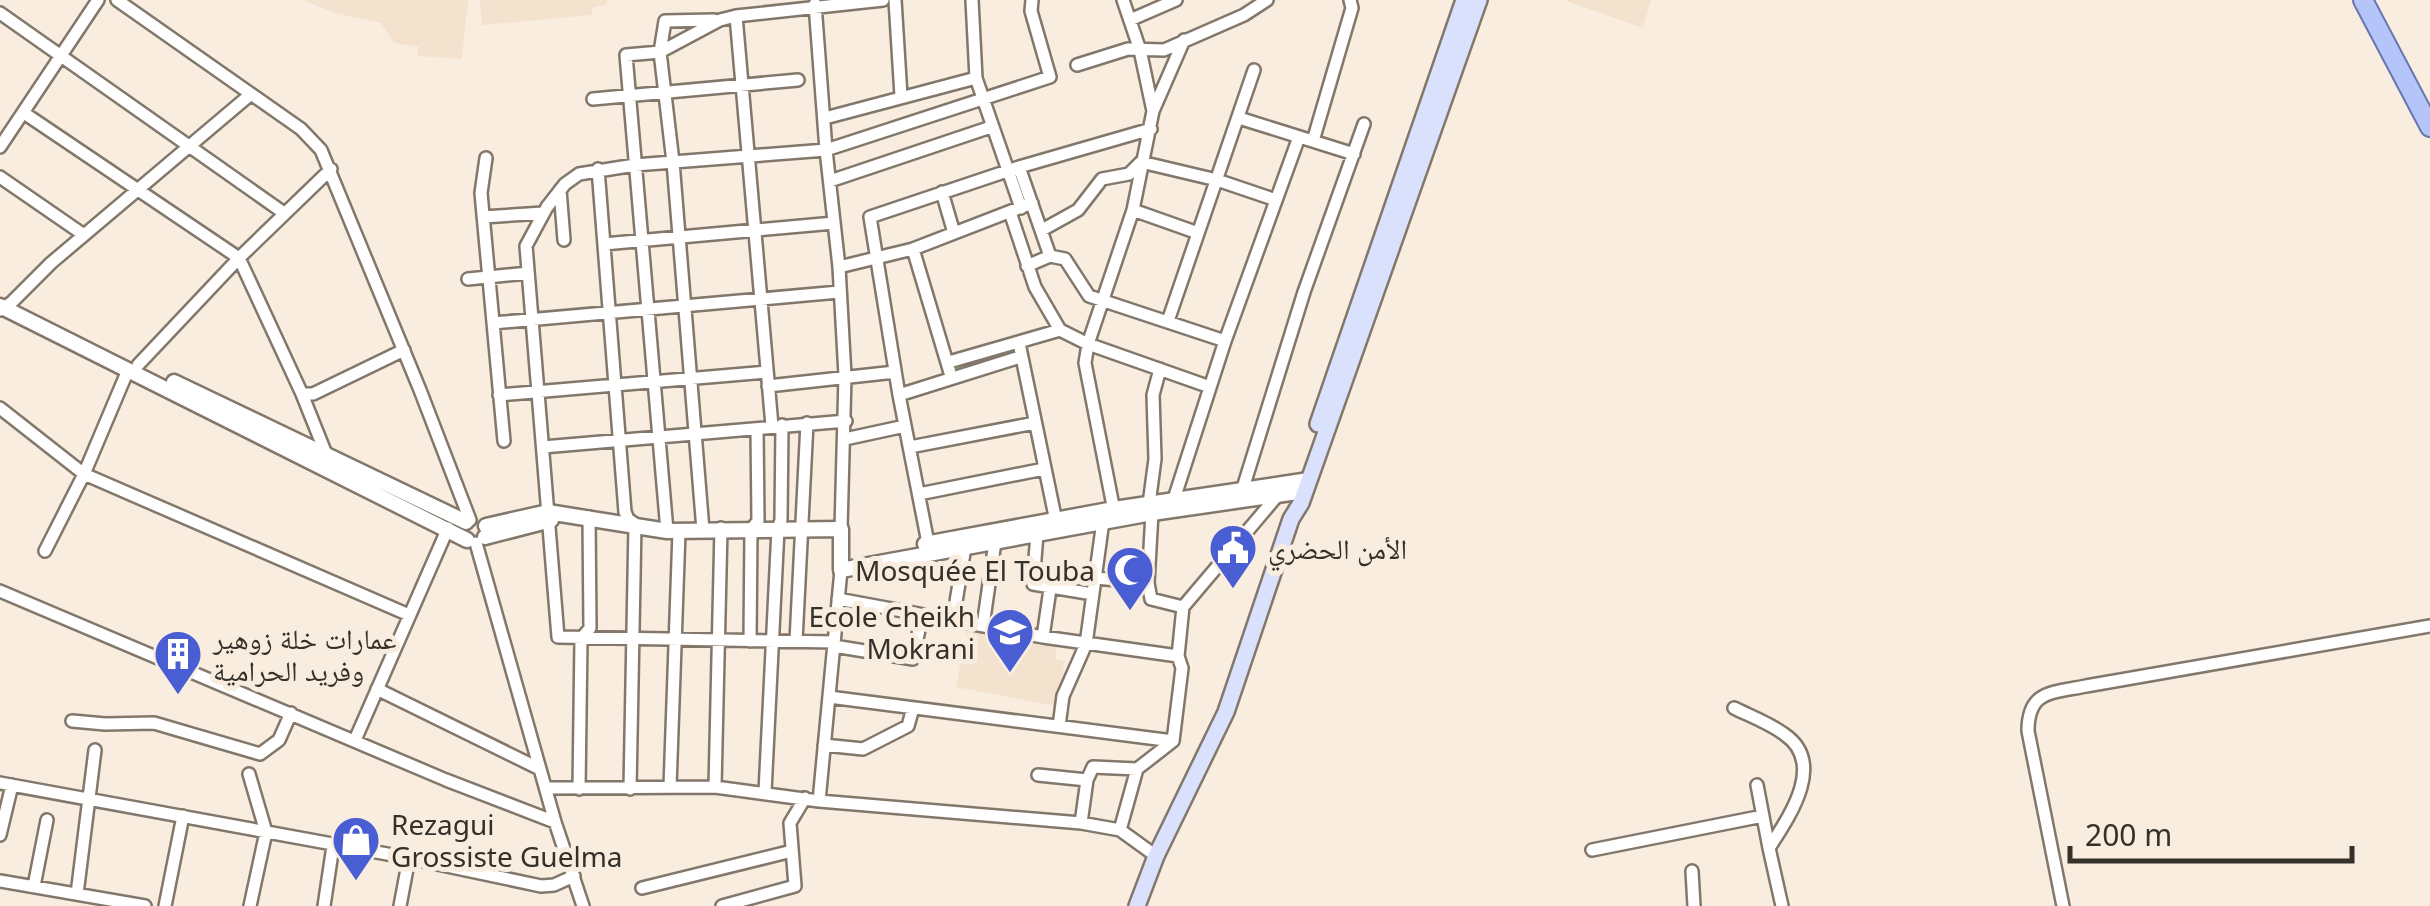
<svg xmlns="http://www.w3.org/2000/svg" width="2430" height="906" viewBox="0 0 2430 906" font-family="'Noto Sans','Noto Naskh Arabic',sans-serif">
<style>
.built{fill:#f3e2ce}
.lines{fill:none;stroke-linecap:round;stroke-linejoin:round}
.minor-casing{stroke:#82776a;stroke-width:16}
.tertiary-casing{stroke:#82776a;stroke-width:19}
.secondary-casing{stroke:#82776a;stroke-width:20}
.primary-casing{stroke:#6876ae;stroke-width:22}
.minor{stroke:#fff;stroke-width:11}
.tertiary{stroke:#fff;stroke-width:14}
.secondary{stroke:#dae1fc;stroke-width:15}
.primary{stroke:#b5c4f9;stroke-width:18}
.labels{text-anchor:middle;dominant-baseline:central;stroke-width:10;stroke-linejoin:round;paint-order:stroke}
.poi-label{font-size:28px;fill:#34302a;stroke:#f9eddf;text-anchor:start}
</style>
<rect width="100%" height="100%" fill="#f9eddf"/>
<path class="built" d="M302 0H468L462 59 417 56 419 47 394 43 381 23 336 13Z
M480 0H607V4L592 8V15L482 25Z
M1564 0H1651L1643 28Z
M967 629 1057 644 1055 659 1065 661 1056 706 956 687Z"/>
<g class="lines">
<g class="minor-casing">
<path id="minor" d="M117 0 301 129 321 150 420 390 470 520
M895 0 901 96
M972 0 976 78 1021 208
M1123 0 1140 50 1153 111
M815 4 826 150 839 267 845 376 841 529
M0 13 284 213
M736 16 772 426
M1130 20 1176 0
M1184 40 1153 111 1133 210 1088 344 1210 387
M1077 65 1128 49 1164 50 1244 15 1267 0
M593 99 798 80
M24 113 239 258 302 394H313L404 350
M825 118 976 78
M1239 118 1354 154
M1313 141 1352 8 1350 0
M0 147 98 0
M486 158 481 193 504 441
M1019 167 1050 256 1027 266
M598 169 625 512 628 519 635 524 630 789
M0 177 84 235
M830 181 991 127
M560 190 564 240
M942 192 954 233
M1133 210 1198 233
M1010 212 1035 287 1060 330 1088 344 1085 363 1115 516
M483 217 543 213
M1042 230 1078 210 1102 179 1129 174 1141 162 1217 180 1276 200
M604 244 834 223
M913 249 951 376
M1050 256 1065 259 1089 296 1225 341
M839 267 913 249 1032 203
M468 279 528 273
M1 310 12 302 51 263 251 94
M1168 321 1254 70
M493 323 839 292
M1019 343 1057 526
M949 362 1060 330
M138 365 239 258 331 169
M768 386 895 372
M302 394 326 454
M499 395 767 372
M899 395 1020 357
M0 408 84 474 409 615
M845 439 905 426
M543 447 846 421
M910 447 1035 423
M1243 488 1304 292 1364 124
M919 494 1044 469
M1174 499 1225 341 1299 137
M1149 504 1155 459 1153 395 1160 369
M1152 513 1148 583 1151 599 1183 607
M703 530 673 162 660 52 665 21 714 20
M667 531 626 55 660 52 720 20 736 16 883 0
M1037 534 1033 584 1093 594
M476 543 555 822 583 906
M929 548 899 395 870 217 1019 167 1151 129
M45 551 84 474 128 370
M1096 578 1148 583
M0 591 446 780 555 822
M838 599 1043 637 1178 656 1183 607 1277 496
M953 620 965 547
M983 626 995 542
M1043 637 1050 589
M750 641 751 530 758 521 757 429
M796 641 807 423
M834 642 558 637 526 246 547 207 565 184 579 174 635 165 826 150 1050 77 1031 11 1032 0
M834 646 913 659 922 615
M377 689 540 769
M829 697 1173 741 1182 668 1178 656
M1734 708C1750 716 1769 723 1784 734 1827 763 1789 817 1769 848L1782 906
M72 721 105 724 154 723 260 754 279 740 291 713
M1059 726 1063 696 1086 644 1103 521
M355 740 448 528
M824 745 863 749 908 726 913 708
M249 774 266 832 250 906
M1038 775 1087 780
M0 783 409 858 541 886 554 885 574 876
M1757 785 1769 848
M670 787 679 532
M715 787 721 528
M546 788 715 787 819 801 1081 823 1120 830 1156 856
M579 789 581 639 590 628 589 517
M765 792 778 529 781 520 782 425
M819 801 841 570
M1081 823 1087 780 1093 767 1137 769
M1120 830 1137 769 1173 741
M0 835 12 785
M1592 850 1763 816
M1692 871 1694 906
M0 881 145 906
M34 886 47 820
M642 888 792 851
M77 894 95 750
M165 906 183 816
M324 906 333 846
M400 906 409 858
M722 906 795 886 790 823 805 798
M2063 906 2028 731C2028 690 2052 693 2086 686L2430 626"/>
</g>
<g class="tertiary-casing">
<path id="tertiary" d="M0 306 467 540
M174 382 466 522
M486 526 548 512 667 531 841 529V570L1152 513 1305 491
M485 537 551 520
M925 544 1114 509 1309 480"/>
</g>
<g class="secondary-casing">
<path id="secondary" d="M1318 424 1464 0
M1137 906 1156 856 1226 712 1291 519 1301 503 1479 0"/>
</g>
<g class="primary-casing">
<path id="primary" d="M2363 0 2430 127"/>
</g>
<use href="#minor" class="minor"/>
<use href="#tertiary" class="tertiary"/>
<use href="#secondary" class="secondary"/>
<use href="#primary" class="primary"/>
</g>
<defs>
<g id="civic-pin" transform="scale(2.5)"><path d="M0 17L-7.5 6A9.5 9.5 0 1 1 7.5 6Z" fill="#495ed2" stroke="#f9eddf"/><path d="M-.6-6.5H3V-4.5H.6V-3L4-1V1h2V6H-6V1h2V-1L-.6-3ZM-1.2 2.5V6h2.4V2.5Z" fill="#fff"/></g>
<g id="mosque-pin" transform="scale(2.5)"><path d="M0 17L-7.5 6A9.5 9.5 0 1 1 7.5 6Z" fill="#495ed2" stroke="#f9eddf"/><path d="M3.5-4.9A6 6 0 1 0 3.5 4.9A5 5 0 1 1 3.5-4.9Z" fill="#fff"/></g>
<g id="school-pin" transform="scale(2.5)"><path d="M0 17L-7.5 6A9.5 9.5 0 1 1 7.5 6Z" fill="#495ed2" stroke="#f9eddf"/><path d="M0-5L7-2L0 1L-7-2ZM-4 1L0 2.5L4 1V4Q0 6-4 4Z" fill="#fff"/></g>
<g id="building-pin" transform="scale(2.5)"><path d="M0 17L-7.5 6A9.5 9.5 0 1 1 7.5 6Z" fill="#495ed2" stroke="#f9eddf"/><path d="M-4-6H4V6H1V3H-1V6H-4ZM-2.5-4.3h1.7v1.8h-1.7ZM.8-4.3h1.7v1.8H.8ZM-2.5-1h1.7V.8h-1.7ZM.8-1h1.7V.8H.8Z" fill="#fff"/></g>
<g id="shop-pin" transform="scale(2.5)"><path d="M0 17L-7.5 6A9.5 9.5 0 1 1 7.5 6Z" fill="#495ed2" stroke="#f9eddf"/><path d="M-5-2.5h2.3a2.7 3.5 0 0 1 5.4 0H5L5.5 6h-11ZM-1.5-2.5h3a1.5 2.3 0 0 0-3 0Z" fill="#fff"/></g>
</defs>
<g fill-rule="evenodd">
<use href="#civic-pin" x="1233" y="548"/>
<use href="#mosque-pin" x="1130" y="570"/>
<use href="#school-pin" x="1010" y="632"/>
<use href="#building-pin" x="178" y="654"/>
<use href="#shop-pin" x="356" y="840"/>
</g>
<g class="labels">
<g class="poi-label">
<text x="1268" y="548">الأمن الحضري</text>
<text x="1095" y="570" text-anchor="end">Mosquée El Touba</text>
<text x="975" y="616" text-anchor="end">Ecole Cheikh<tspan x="975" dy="32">Mokrani</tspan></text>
<text x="213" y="638">عمارات خلة زوهير<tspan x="213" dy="32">وفريد الحرامية</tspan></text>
<text x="391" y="824">Rezagui<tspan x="391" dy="32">Grossiste Guelma</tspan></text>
</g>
</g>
<path d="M2070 846v15h282v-15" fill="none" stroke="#34302a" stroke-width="5"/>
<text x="2085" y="846" font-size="30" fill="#34302a" stroke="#f9eddf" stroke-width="8" paint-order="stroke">200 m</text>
</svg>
